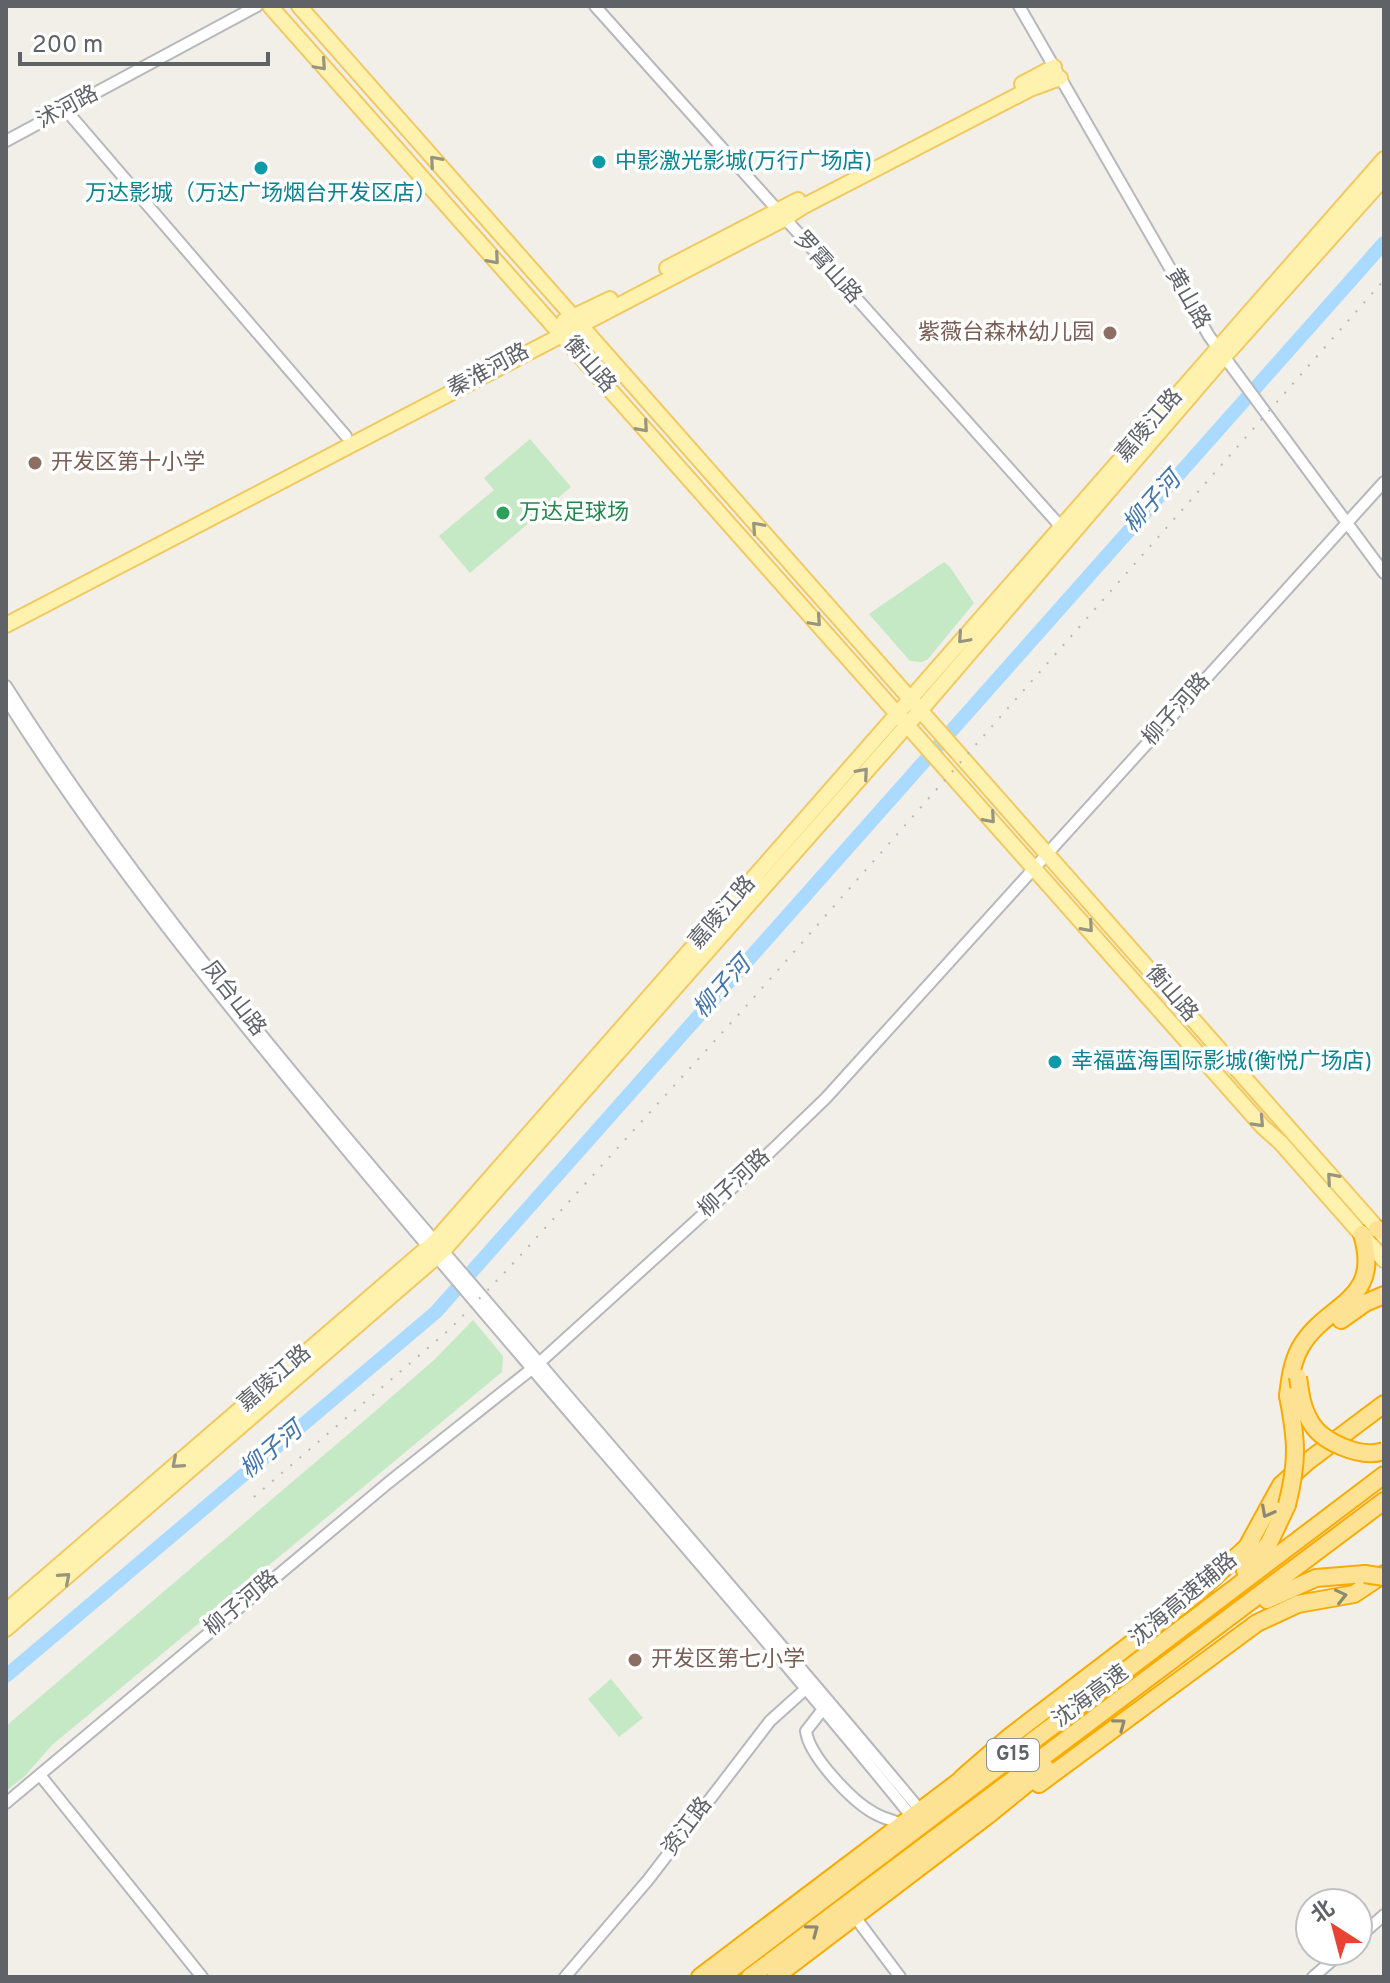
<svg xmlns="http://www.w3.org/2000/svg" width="1390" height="1983" viewBox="0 0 1390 1983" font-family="Overpass,'Noto Sans SC',sans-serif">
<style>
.green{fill:#c5e8c5}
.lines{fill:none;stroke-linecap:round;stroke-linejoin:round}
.river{stroke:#aadaff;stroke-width:14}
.minor-casing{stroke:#b5b8bc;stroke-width:14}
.major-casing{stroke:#f2c960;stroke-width:18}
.highway-casing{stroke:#f9ab00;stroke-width:20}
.minor{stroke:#fff;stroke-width:10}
.major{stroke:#fff2af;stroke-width:14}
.highway{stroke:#fde293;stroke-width:16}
.rail{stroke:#b6b7b8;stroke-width:2;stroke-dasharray:2 10;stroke-linecap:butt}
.highway-bridge-casing{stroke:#f9ab00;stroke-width:20;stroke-linecap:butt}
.highway-bridge{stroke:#fde293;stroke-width:16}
.oneway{stroke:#979581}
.oneway2{stroke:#8e8975}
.culture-dot{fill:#0f9aa8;stroke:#fff;stroke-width:3}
.education-dot{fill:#8d6e63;stroke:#fff;stroke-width:3}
.leisure-dot{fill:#2e9e5b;stroke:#fff;stroke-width:3}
.labels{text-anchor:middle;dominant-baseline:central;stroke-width:7;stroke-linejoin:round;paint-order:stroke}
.shield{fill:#fff;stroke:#8f9295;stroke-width:2}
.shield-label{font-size:20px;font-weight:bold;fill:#5f6368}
.street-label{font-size:22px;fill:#5f6368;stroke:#fff}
.culture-label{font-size:22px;fill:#0d838f;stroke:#fff;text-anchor:start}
.education-label{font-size:22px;fill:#785e54;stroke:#fff;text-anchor:start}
.leisure-label{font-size:22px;fill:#27864d;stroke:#fff;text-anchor:start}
.water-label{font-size:24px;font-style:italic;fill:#4174aa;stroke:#fff}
</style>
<rect width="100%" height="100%" fill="#f1efe8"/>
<path class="green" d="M530 439 571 487 470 573 439 536 494 490 484 478Z
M944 562 950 567 974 603 928 659 922 662 910 661 869 614Z
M473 1320 503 1356 502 1372 52 1745 25 1776 6 1791V1726L365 1420 434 1360Z
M611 1679 643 1718 619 1737 588 1699Z"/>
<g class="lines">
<path class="river" d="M6 1676 436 1312 1384 243"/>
<g class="minor-casing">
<path id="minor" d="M595 6 1062 528
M1019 6 1209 336 1384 573
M65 109 346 436
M6 141 257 6
M6 686C144 904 313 1099 481 1295 628 1467 776 1637 921 1811
M6 699C104 854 220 997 337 1138 526 1367 725 1587 912 1817
M824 1708 806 1731C809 1756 852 1801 874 1813 882 1818 894 1821 903 1824
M40 1775 202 1977
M6 1803 388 1483 538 1364 742 1179 826 1098 1384 482
M855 1917 900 1977
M1358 1938 1384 1915
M565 1977 648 1880 770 1721 810 1685
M1313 1977 1343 1951"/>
</g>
<g class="major-casing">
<path id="major" d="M270 6 1263 1127 1281 1143 1384 1260
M299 6 1384 1236
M1022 84 1054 67
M667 268 798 200
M564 321 610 299
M6 625 784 219 804 206 1030 89 1060 78
M6 1611 434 1242 1384 159
M6 1629 442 1252 931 698 1224 357 1384 178"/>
</g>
<g class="highway-casing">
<path id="highway" d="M1377 1229 1384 1232
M1341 1320 1365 1303 1384 1295
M1288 1396C1290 1379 1292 1363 1300 1348 1326 1302 1383 1303 1362 1234
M1245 1571 1269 1543 1287 1505
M1267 1600 1316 1578 1365 1574
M962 1778 1008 1738 1196 1594 1247 1547 1281 1485 1308 1461 1384 1404
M1039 1784 1257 1623 1298 1604 1354 1594 1384 1574
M700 1977 970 1773
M721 1977 1384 1475
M750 1977 1384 1501
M775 1977 987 1816 1046 1768"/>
</g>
<use href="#minor" class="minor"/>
<use href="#major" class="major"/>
<use href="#highway" class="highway"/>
<path class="rail" d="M254 1497 450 1329 508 1269 749 1003 1384 280"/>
<g class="highway-bridge-casing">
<path id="highway-bridge" d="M1298 1377C1300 1392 1302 1408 1310 1421 1321 1442 1361 1459 1384 1451
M1287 1505C1298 1461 1297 1441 1288 1396
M1365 1574 1384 1577"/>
</g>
<use href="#highway-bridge" class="highway-bridge"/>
</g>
<defs><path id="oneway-chevron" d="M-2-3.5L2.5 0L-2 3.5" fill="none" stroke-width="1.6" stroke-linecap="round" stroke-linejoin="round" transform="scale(2)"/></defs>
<g class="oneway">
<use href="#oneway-chevron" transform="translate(321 65) rotate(48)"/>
<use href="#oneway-chevron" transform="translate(435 161) rotate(-131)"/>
<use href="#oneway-chevron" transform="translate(494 259) rotate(49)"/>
<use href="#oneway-chevron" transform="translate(643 427) rotate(49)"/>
<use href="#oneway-chevron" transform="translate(757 527) rotate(-132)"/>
<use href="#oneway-chevron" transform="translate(816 621) rotate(48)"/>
<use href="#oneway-chevron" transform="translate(963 638) rotate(132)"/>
<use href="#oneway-chevron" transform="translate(863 773) rotate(-49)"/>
<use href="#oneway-chevron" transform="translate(990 818) rotate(49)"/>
<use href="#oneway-chevron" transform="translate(1088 927) rotate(49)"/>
<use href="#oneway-chevron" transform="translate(1259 1122) rotate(47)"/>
<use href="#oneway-chevron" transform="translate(1332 1178) rotate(-131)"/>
<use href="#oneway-chevron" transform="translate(177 1463) rotate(139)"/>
<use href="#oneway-chevron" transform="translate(65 1578) rotate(-41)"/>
</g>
<g class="oneway2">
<use href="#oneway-chevron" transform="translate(1267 1512) rotate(118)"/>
<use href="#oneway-chevron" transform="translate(1341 1596) rotate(-13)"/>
<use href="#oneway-chevron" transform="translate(1120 1724) rotate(-37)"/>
<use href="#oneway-chevron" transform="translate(813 1930) rotate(-37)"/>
</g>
<g class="culture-dot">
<circle cx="599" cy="162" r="8"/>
<circle cx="261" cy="168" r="8"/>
<circle cx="1055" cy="1062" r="8"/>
</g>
<g class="education-dot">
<circle cx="1110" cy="333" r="8"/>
<circle cx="35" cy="463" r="8"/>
<circle cx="635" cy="1660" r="8"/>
</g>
<circle class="leisure-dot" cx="503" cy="513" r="8"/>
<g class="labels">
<rect class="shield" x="987" y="1739" width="52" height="32" rx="6"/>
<g class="shield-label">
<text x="1013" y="1755">G15</text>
</g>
<g class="street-label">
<text transform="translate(68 108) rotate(-28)">沭河路</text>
<text transform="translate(827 268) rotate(48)">罗霄山路</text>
<text transform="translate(1187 299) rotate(60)">黄山路</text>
<text transform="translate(589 365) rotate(49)">衡山路</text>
<text transform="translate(489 371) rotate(-28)">秦淮河路</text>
<text transform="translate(1150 426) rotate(-49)">嘉陵江路</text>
<text transform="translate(1177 710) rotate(-48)">柳子河路</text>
<text transform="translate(723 913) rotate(-49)">嘉陵江路</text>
<text transform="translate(1171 994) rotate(49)">衡山路</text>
<text transform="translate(233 999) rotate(52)">凤台山路</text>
<text transform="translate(735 1184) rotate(-43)">柳子河路</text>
<text transform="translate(275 1379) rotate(-41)">嘉陵江路</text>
<text transform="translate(1184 1600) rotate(-40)">沈海高速辅路</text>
<text transform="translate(242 1604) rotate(-40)">柳子河路</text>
<text transform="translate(1091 1697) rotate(-37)">沈海高速</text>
<text transform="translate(688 1827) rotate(-53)">资江路</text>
</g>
<g class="culture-label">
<text x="615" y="162">中影激光影城(万行广场店)</text>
<text x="261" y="194" text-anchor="middle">万达影城（万达广场烟台开发区店）</text>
<text x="1071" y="1062">幸福蓝海国际影城(衡悦广场店)</text>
</g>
<g class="education-label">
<text x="1094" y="333" text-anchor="end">紫薇台森林幼儿园</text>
<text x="51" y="463">开发区第十小学</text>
<text x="651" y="1660">开发区第七小学</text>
</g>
<g class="leisure-label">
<text x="519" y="513">万达足球场</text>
</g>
<g class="water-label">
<text transform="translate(1153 503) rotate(-48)">柳子河</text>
<text transform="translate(723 988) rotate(-48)">柳子河</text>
<text transform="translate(272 1451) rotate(-40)">柳子河</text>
</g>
</g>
<rect width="1390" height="1983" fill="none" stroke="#5f6368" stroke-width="16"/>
<g transform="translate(1334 1927) rotate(324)"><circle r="38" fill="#ffffff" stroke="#bfc1c3" stroke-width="2"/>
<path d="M0-6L14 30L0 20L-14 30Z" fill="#ea4335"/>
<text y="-12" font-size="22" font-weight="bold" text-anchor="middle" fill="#5f6368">北</text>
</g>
<path d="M20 52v12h248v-12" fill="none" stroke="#5f6368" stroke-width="4"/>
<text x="32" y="52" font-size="24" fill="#5f6368" stroke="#ffffff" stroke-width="6" paint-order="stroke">200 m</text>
</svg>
